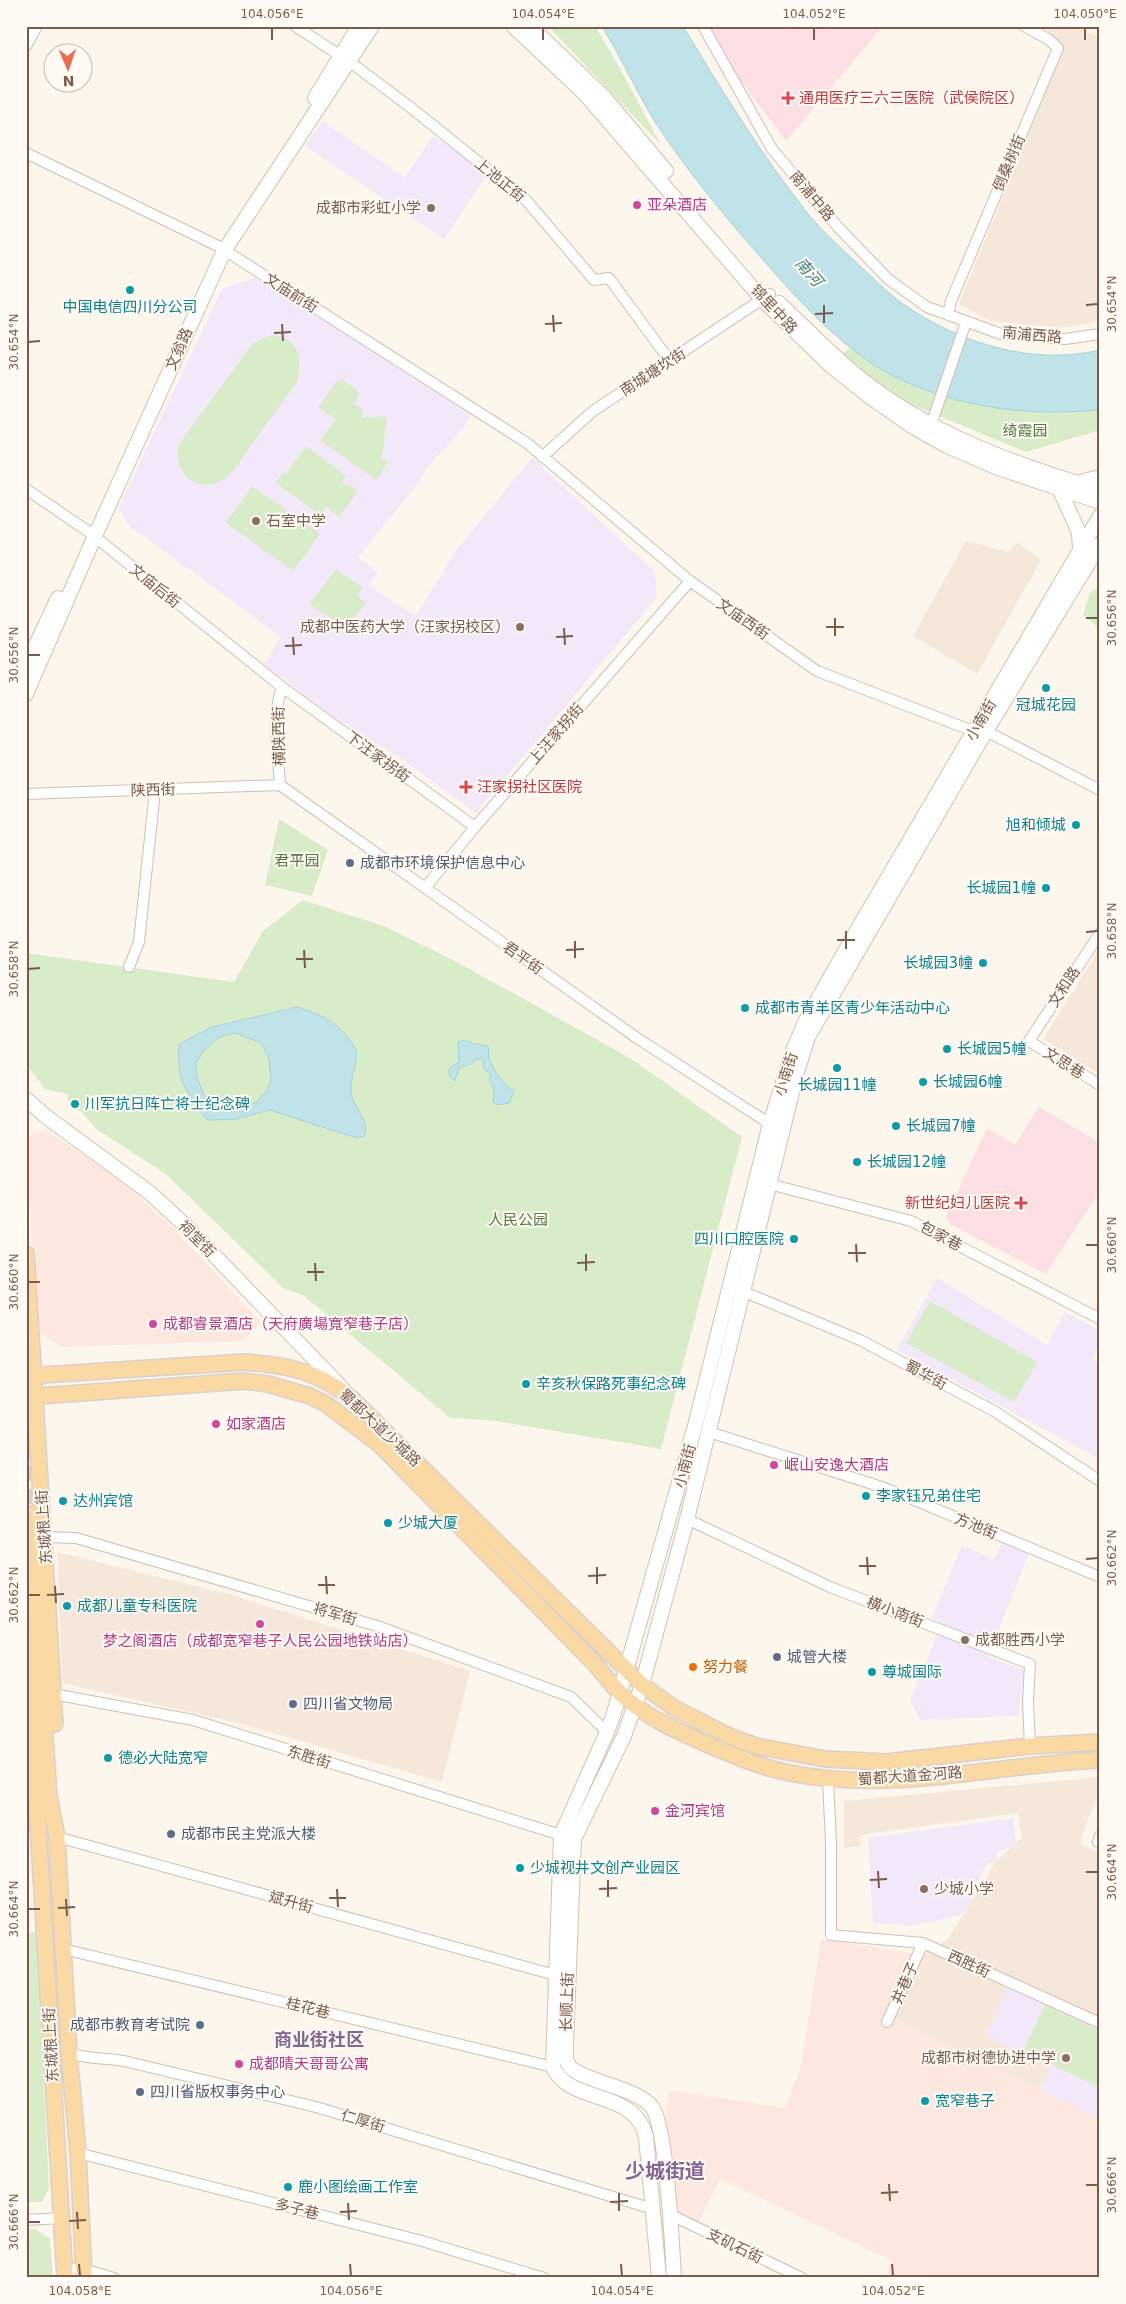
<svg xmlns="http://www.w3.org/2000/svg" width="1126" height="2304" viewBox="0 0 1126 2304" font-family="'DejaVu Sans','Noto Sans SC',sans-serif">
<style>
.residential{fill:#f5e8da}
.commercial{fill:#fde8e0}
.education{fill:#f3e8fa}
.medical{fill:#fbdfe3}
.green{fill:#d8ecc9}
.water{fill:#bfe3e8;stroke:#a5d3da;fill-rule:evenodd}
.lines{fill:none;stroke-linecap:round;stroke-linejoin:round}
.primary-tunnel{stroke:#dcd0c4;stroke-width:15;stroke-dasharray:15 8;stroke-linecap:butt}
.street-casing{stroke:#d1beb0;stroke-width:12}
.secondary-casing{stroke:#d6c0b0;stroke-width:16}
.primary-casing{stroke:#dad1cd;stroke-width:18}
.street{stroke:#fff;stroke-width:10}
.secondary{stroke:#fff;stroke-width:14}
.primary{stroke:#fbd9a5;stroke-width:15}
.ticks{fill:none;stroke:#7a5c4d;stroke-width:2}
.health-dot{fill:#e0444e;stroke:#fffaf3;stroke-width:2}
.hotel-dot{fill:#d1479c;stroke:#fffaf3;stroke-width:2}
.education-dot{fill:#8d6e63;stroke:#fffaf3;stroke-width:2}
.culture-dot{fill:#0f9aa8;stroke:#fffaf3;stroke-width:2}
.service-dot{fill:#5c6f8a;stroke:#fffaf3;stroke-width:2}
.food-dot{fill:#e8710a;stroke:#fffaf3;stroke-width:2}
.labels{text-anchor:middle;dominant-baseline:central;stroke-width:4;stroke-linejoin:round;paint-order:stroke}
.health-label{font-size:15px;fill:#be3a42;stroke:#fffaf3;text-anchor:start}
.street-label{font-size:15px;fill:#7a5c4d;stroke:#fffaf3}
.hotel-label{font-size:15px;fill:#b23c85;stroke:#fffaf3;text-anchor:start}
.education-label{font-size:15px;fill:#785e54;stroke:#fffaf3;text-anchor:end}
.culture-label{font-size:15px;fill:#0d838f;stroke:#fffaf3;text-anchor:start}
.park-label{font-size:15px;fill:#537a41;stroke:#fffaf3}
.service-label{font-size:15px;fill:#4e5e75;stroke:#fffaf3;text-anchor:start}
.food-label{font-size:15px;fill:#c56008;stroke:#fffaf3;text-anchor:start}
.water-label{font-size:16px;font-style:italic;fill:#437c86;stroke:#fffaf3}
.quarter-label{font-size:18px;font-weight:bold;fill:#846695;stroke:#fffaf3}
.district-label{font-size:20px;font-weight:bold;fill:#846695;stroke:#fffaf3}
.neatline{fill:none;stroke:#7a5c4d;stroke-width:2}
.ticks-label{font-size:12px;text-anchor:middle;fill:#7a5c4d}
</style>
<rect width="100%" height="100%" fill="#fdf6ec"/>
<path class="residential" d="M1048 26H1076L1100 38V321L1062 328 990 321 959 304 1063 49 1062 44 1046 30Z
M966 541 1008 552 1018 543 1041 560 977 674 913 636Z
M1100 948V1074L1043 1039Z
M57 1552 232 1595 470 1671 442 1782 242 1724 62 1683Z
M1100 1777V1789L1082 1834 1081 1845 1100 1853V2018L986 2035 1051 2067 1040 2090 894 2019 924 1955 948 1939 997 1860 1022 1838 1018 1813 860 1835 861 1846 844 1848V1801Z"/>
<path class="commercial" d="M46 1130 120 1180 169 1224 261 1322 244 1341 61 1347 35 1330 27 1136Z
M821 1939 924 1955 894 2019 1100 2119V2278H890L886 2276 891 2260 720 2179 698 2223 673 2211 665 2120 669 2090 785 2108 801 2067Z"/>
<path class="education" d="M322 121 405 177 433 136 488 173 444 239 305 146Z
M257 277 471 415 464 427 427 467 416 486 358 557 378 573 368 585 416 616 455 552 532 458 655 572 657 597 476 813 399 757 333 716 264 664 281 637 141 534 131 528 118 509 222 289Z
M937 1278 1047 1345 1065 1312 1100 1331V1344L1092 1359 1100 1363V1459L897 1350Z
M1002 1542 1029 1553 988 1657 1024 1670 1018 1716 920 1720 910 1701 942 1623 932 1618 962 1545 994 1559Z
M1013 1818 1016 1845 997 1852V1860L986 1864 965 1914 911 1926 873 1923 868 1838Z
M1008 1987 1100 2028V2119L1040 2090 1051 2067 986 2036Z"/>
<path class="medical" d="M710 26H883L786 141 735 73Z
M1039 1107 1100 1143V1190L1046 1274 950 1224 946 1217 987 1128 1015 1145Z"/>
<path class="green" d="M548 26H595L618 65 661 145Z
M271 335C298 336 304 359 297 382 281 404 265 426 249 448 242 458 235 471 225 478 199 497 172 474 179 444L253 343Z
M850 348C912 391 982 413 1058 412 1072 411 1086 412 1100 409V430L1026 452 908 403 870 382 839 356Z
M343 380 357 390 359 396 353 404 364 409 362 418 381 416 387 418 382 458 388 463 376 480 320 440 336 419 318 407 336 382Z
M306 446 346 476 342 481 344 486 348 484 358 491 339 517 329 510 330 508 327 506 320 515 276 483 283 472 286 474Z
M252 486 320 534 293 571 226 523Z
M336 569 363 588 357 596 366 603 346 628 309 604Z
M1100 586V629L1083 615 1090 592Z
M279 819 328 850 312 896 265 885Z
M303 900 384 926 457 962 630 1058 742 1137 661 1449 496 1421 449 1417 303 1295 283 1288 166 1174 96 1129 81 1111 70 1108 67 1094 45 1089 29 1068 26 1060V953L234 982 263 931Z
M930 1301 1037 1362 1014 1402 906 1343Z
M37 1932 49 2189 42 2202H26V1933Z
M1045 2005 1100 2031V2088L1023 2051Z
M26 2229H35L50 2239 53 2278H26Z"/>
<path class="water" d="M602 26H683C722 91 762 156 809 215 824 233 843 250 860 266 874 278 887 293 903 304 959 343 1032 366 1100 350V409C1087 412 1075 411 1062 412 997 413 927 399 871 363 827 333 792 293 757 253 721 212 685 168 655 122 636 91 621 57 602 26Z
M298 1007C321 1016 333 1018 349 1039 354 1045 358 1051 356 1059 354 1072 349 1084 352 1097 356 1110 370 1122 364 1136L359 1138 344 1134 270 1110 236 1119 207 1120C185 1090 177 1082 179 1044L212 1027ZM235 1033 259 1042 264 1047 269 1060 271 1079 268 1089 257 1102 232 1112 208 1104 197 1078 196 1062C209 1045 214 1037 235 1033Z
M464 1040 475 1044 488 1046C489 1050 488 1054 489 1059 494 1073 504 1083 514 1092L509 1103 497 1105 493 1101 494 1088 489 1080 491 1074 484 1069 482 1059H477L471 1064 459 1068 455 1081 450 1077 449 1070 453 1065 459 1063 458 1042Z"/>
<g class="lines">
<path class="primary-tunnel" d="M26 1443 30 1514"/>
<g class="street-casing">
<path id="street" d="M295 26 350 62 410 107 526 200 594 280 609 278 670 361
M703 26 772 149 837 226 888 279 927 307 1001 334 1065 339 1100 334
M26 46 37 26
M26 153 218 246 527 443 690 581 817 671 973 731
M948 315 951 301 1058 48 1048 39 1024 26
M931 425 966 322
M542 457 593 411 770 294
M26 489 89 532 282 687 475 827
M986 731 1100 790
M280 785 637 1038 770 1124
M280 785C278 752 271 719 282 687
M26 794 280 785
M425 888 475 827 690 581
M1100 933 1029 1041 1100 1085
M129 967 139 942 155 790
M769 1184 911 1221 1100 1319
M742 1291 860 1340 994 1411 1100 1481
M709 1432 885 1488 1100 1577
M687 1519 830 1587 1030 1664 1028 1702 1030 1746
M45 1537 76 1538 377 1626 571 1697 607 1732
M53 1694 193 1720 561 1835
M828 1779 831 1843V1935L923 1943 1100 2023
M1100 1836 1098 1842 1100 1843
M57 1837 555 1975
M63 1949 553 2067
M887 2022 923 1943
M69 2053C87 2059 105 2058 124 2061L316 2107 653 2209
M78 2153 422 2241 544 2278
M669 2214 802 2278
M26 2220 61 2218
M65 2270 83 2269 114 2278"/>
</g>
<g class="secondary-casing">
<path id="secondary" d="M513 26 584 93 763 300 831 366 870 397 913 427 947 446 998 468 1100 502
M530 26 604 97 666 171
M315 98 359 26
M779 303C805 328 830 353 857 376 929 434 1013 464 1100 490
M1076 483 1100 477
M1060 490 1079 533 1080 549
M26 666 58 598
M26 694 94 538 224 251 372 26
M26 1099 48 1118 150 1193 188 1228 342 1388
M659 2278 646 2137C635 2088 569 2105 553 2067L561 1835 607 1732 614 1713 695 1426 770 1124 792 1053 805 1022 856 932 1100 516
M674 2278C672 2246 667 2127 652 2107 636 2086 576 2081 568 2064 565 2059 566 2051 566 2045L574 1839 624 1736 642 1685 687 1519 797 1072 808 1037 986 731 1100 544"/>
</g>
<g class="primary-casing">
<path id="primary" d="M26 1254 55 1724
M26 1376 245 1362C288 1365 316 1371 351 1398L642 1685 674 1708 729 1736 756 1746 825 1759 886 1762 1030 1746 1100 1742
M26 1397 244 1381 268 1384 310 1396 326 1404 379 1444 595 1664C603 1673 611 1684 620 1693 645 1717 679 1732 711 1746 737 1757 763 1768 790 1773 892 1794 997 1764 1100 1760
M30 1514 49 1796 57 1837 69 2053 78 2153 84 2278
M26 1623 65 2278"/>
</g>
<use href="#street" class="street"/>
<use href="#secondary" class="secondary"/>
<use href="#primary" class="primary"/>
</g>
<path class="ticks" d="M272 28V40M543 28V40M814 28V40M1085 28V40M824 305V323M1086 305 1098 304M815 314 833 313M553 315 554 332M282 324 283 341M545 324 562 323M274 333 291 332M28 342 40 341M835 618V636M1086 618H1098M826 627H844M564 628 565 645M293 637 294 655M556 637 573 636M285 646 302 645M28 655H40M846 931V949M1086 932 1098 931M837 940H855M575 941V958M304 950 305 968M566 950 584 949M296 959H313M28 969 40 968M856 1244 857 1262M1086 1245H1098M848 1253H866M586 1254V1271M315 1263 316 1281M577 1263 595 1262M307 1272H324M28 1282H40M867 1557 868 1575M1086 1559 1098 1558M859 1566H876M597 1567V1584M326 1576 327 1594M588 1576 606 1575M318 1585H335M55 1586 56 1603M28 1595H40M47 1595 64 1594M878 1871 879 1888M1086 1872H1098M608 1880V1897M870 1880 887 1879M337 1889 338 1907M599 1889 617 1888M329 1898H346M66 1899 67 1916M58 1908 75 1907M28 1909H40M889 2184 890 2201M1086 2185H1098M619 2193V2211M881 2193 898 2192M610 2202 628 2201M348 2203 349 2220M77 2212 78 2229M340 2212 357 2211M69 2221 86 2220M28 2222H40M79 2264 80 2276M350 2264 351 2276M621 2264 622 2276M892 2264 893 2276"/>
<g class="health-dot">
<path d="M785.5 90.5h5v5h5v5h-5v5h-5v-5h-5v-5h5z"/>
<path d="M463.5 779.5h5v5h5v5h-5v5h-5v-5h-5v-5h5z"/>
<path d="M1018.5 1195.5h5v5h5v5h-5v5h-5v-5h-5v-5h5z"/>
</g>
<g class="hotel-dot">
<circle cx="637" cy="205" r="5"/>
<circle cx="153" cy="1324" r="5"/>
<circle cx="216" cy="1424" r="5"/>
<circle cx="774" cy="1465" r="5"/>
<circle cx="260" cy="1624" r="5"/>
<circle cx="655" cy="1811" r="5"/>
<circle cx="239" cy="2064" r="5"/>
</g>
<g class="education-dot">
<circle cx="431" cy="208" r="5"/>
<circle cx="256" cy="521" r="5"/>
<circle cx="520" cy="627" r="5"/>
<circle cx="965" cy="1640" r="5"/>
<circle cx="924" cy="1889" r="5"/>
<circle cx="1066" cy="2058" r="5"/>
</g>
<g class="culture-dot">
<circle cx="130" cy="290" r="5"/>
<circle cx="1046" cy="688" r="5"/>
<circle cx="1076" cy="825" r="5"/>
<circle cx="1046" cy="888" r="5"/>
<circle cx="983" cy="963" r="5"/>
<circle cx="745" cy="1008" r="5"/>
<circle cx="947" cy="1049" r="5"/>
<circle cx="837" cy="1068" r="5"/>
<circle cx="923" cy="1082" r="5"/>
<circle cx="75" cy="1104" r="5"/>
<circle cx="896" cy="1126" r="5"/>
<circle cx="857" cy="1162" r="5"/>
<circle cx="794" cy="1239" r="5"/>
<circle cx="526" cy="1384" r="5"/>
<circle cx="866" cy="1496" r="5"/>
<circle cx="63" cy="1501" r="5"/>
<circle cx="388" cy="1523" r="5"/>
<circle cx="67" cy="1606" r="5"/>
<circle cx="872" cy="1672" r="5"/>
<circle cx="108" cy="1758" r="5"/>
<circle cx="520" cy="1868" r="5"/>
<circle cx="925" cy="2101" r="5"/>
<circle cx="288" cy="2187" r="5"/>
</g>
<g class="service-dot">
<circle cx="350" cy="863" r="5"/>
<circle cx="777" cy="1657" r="5"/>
<circle cx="293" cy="1704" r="5"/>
<circle cx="171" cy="1834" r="5"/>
<circle cx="200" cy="2025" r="5"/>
<circle cx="140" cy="2092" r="5"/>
</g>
<circle class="food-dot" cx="693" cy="1667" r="5"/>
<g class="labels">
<g class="health-label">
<text x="799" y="98">通用医疗三六三医院（武侯院区）</text>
<text x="477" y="787">汪家拐社区医院</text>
<text x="1010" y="1203" text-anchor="end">新世纪妇儿医院</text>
</g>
<g class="street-label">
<text transform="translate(1009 163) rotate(-67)">倒桑树街</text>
<text transform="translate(500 180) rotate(39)">上池正街</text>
<text transform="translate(812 196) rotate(50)">南浦中路</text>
<text transform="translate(291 293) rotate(32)">文庙前街</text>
<text transform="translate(774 309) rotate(47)">锦里中路</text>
<text transform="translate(1032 335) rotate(5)">南浦西路</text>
<text transform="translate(179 349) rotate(-66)">文翁路</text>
<text transform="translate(653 372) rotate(-33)">南城塘坎街</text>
<text transform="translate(155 586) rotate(39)">文庙后街</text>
<text transform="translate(743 619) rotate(35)">文庙西街</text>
<text transform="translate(981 720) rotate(-60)">小南街</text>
<text transform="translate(556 734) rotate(-49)">上汪家拐街</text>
<text transform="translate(279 736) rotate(-91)">横陕西街</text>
<text transform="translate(378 757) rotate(36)">下汪家拐街</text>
<text transform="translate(153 790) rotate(-2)">陕西街</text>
<text transform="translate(523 958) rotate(35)">君平街</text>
<text transform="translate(1064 987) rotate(-57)">文和路</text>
<text transform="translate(1064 1063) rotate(32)">文思巷</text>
<text transform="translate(786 1074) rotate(-72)">小南街</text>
<text transform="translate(941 1236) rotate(28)">包家巷</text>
<text transform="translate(197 1239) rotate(45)">祠堂街</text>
<text transform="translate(926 1375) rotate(28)">蜀华街</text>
<text transform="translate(380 1428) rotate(43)">蜀都大道少城路</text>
<text transform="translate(685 1466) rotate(-75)">小南街</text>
<text transform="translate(976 1526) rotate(22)">方池街</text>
<text transform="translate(44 1527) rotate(-94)">东城根上街</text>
<text transform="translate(895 1612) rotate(21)">横小南街</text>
<text transform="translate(335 1614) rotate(16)">将军街</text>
<text transform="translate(309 1757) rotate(17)">东胜街</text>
<text transform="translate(910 1776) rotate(-4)">蜀都大道金河路</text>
<text transform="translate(291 1902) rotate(15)">斌升街</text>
<text transform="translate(969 1964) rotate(24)">西胜街</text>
<text transform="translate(905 1983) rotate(-66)">井巷子</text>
<text transform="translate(567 2002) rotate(-88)">长顺上街</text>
<text transform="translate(308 2008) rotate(14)">桂花巷</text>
<text transform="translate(51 2045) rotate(-93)">东城根上街</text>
<text transform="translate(363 2121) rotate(17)">仁厚街</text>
<text transform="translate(297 2209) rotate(14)">多子巷</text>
<text transform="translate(735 2246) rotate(26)">支矶石街</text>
</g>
<g class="hotel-label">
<text x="647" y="205">亚朵酒店</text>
<text x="163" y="1324">成都睿景酒店（天府廣場寬窄巷子店）</text>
<text x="226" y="1424">如家酒店</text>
<text x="784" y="1465">岷山安逸大酒店</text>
<text x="260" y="1641" text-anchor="middle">梦之阁酒店（成都宽窄巷子人民公园地铁站店）</text>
<text x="665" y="1811">金河宾馆</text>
<text x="249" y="2064">成都晴天哥哥公寓</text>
</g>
<g class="education-label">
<text x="421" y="208">成都市彩虹小学</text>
<text x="266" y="521" text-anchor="start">石室中学</text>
<text x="510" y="627">成都中医药大学（汪家拐校区）</text>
<text x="975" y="1640" text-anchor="start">成都胜西小学</text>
<text x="934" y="1889" text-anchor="start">少城小学</text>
<text x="1056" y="2058">成都市树德协进中学</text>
</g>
<g class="culture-label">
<text x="130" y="307" text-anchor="middle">中国电信四川分公司</text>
<text x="1046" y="705" text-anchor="middle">冠城花园</text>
<text x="1066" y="825" text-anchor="end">旭和倾城</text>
<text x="1036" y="888" text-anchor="end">长城园1幢</text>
<text x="973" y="963" text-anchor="end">长城园3幢</text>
<text x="755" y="1008">成都市青羊区青少年活动中心</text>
<text x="957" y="1049">长城园5幢</text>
<text x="933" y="1082">长城园6幢</text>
<text x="837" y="1085" text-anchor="middle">长城园11幢</text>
<text x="85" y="1104">川军抗日阵亡将士纪念碑</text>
<text x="906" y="1126">长城园7幢</text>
<text x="867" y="1162">长城园12幢</text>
<text x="784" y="1239" text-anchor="end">四川口腔医院</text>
<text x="536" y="1384">辛亥秋保路死事纪念碑</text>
<text x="876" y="1496">李家钰兄弟住宅</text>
<text x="73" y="1501">达州宾馆</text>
<text x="398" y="1523">少城大厦</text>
<text x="77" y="1606">成都儿童专科医院</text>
<text x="882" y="1672">尊城国际</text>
<text x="118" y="1758">德必大陆宽窄</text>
<text x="530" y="1868">少城视井文创产业园区</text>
<text x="935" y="2101">宽窄巷子</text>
<text x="298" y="2187">鹿小图绘画工作室</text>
</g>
<g class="park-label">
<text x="1025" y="431">绮霞园</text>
<text x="297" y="861">君平园</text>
<text x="518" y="1220">人民公园</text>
</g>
<g class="service-label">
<text x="360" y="863">成都市环境保护信息中心</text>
<text x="787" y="1657">城管大楼</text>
<text x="303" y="1704">四川省文物局</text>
<text x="181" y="1834">成都市民主党派大楼</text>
<text x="190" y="2025" text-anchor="end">成都市教育考试院</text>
<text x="150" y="2092">四川省版权事务中心</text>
</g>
<g class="food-label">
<text x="703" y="1667">努力餐</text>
</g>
<g class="water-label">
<text transform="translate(809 272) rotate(49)">南河</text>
</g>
<g class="quarter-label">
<text x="319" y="2039">商业街社区</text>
</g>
<g class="district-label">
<text x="665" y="2171">少城街道</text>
</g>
</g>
<rect width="1126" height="2304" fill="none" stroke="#fffaf3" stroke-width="55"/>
<g transform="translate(68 68) rotate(178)"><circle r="24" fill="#fffaf3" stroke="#cabbb1"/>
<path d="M0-4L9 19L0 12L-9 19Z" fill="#e76f51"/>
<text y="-8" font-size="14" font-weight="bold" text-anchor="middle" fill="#7a5c4d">N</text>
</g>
<rect x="28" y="28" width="1070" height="2248" class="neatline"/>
<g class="ticks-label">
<text x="272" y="18">104.056°E</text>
<text x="543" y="18">104.054°E</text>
<text x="814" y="18">104.052°E</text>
<text x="1085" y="18">104.050°E</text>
<text transform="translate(1112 304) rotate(-90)" y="4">30.654°N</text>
<text transform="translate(14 342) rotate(-90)" y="4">30.654°N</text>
<text transform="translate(1112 618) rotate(-90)" y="4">30.656°N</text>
<text transform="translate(14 655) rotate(-90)" y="4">30.656°N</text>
<text transform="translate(1112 931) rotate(-90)" y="4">30.658°N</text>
<text transform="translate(14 969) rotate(-90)" y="4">30.658°N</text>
<text transform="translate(1112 1245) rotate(-90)" y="4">30.660°N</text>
<text transform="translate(14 1282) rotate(-90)" y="4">30.660°N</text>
<text transform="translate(1112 1558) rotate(-90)" y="4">30.662°N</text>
<text transform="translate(14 1595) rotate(-90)" y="4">30.662°N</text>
<text transform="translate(1112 1872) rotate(-90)" y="4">30.664°N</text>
<text transform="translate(14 1909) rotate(-90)" y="4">30.664°N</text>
<text transform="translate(1112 2185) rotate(-90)" y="4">30.666°N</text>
<text transform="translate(14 2222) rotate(-90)" y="4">30.666°N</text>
<text x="80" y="2295">104.058°E</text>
<text x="351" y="2295">104.056°E</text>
<text x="622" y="2295">104.054°E</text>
<text x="893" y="2295">104.052°E</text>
</g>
</svg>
